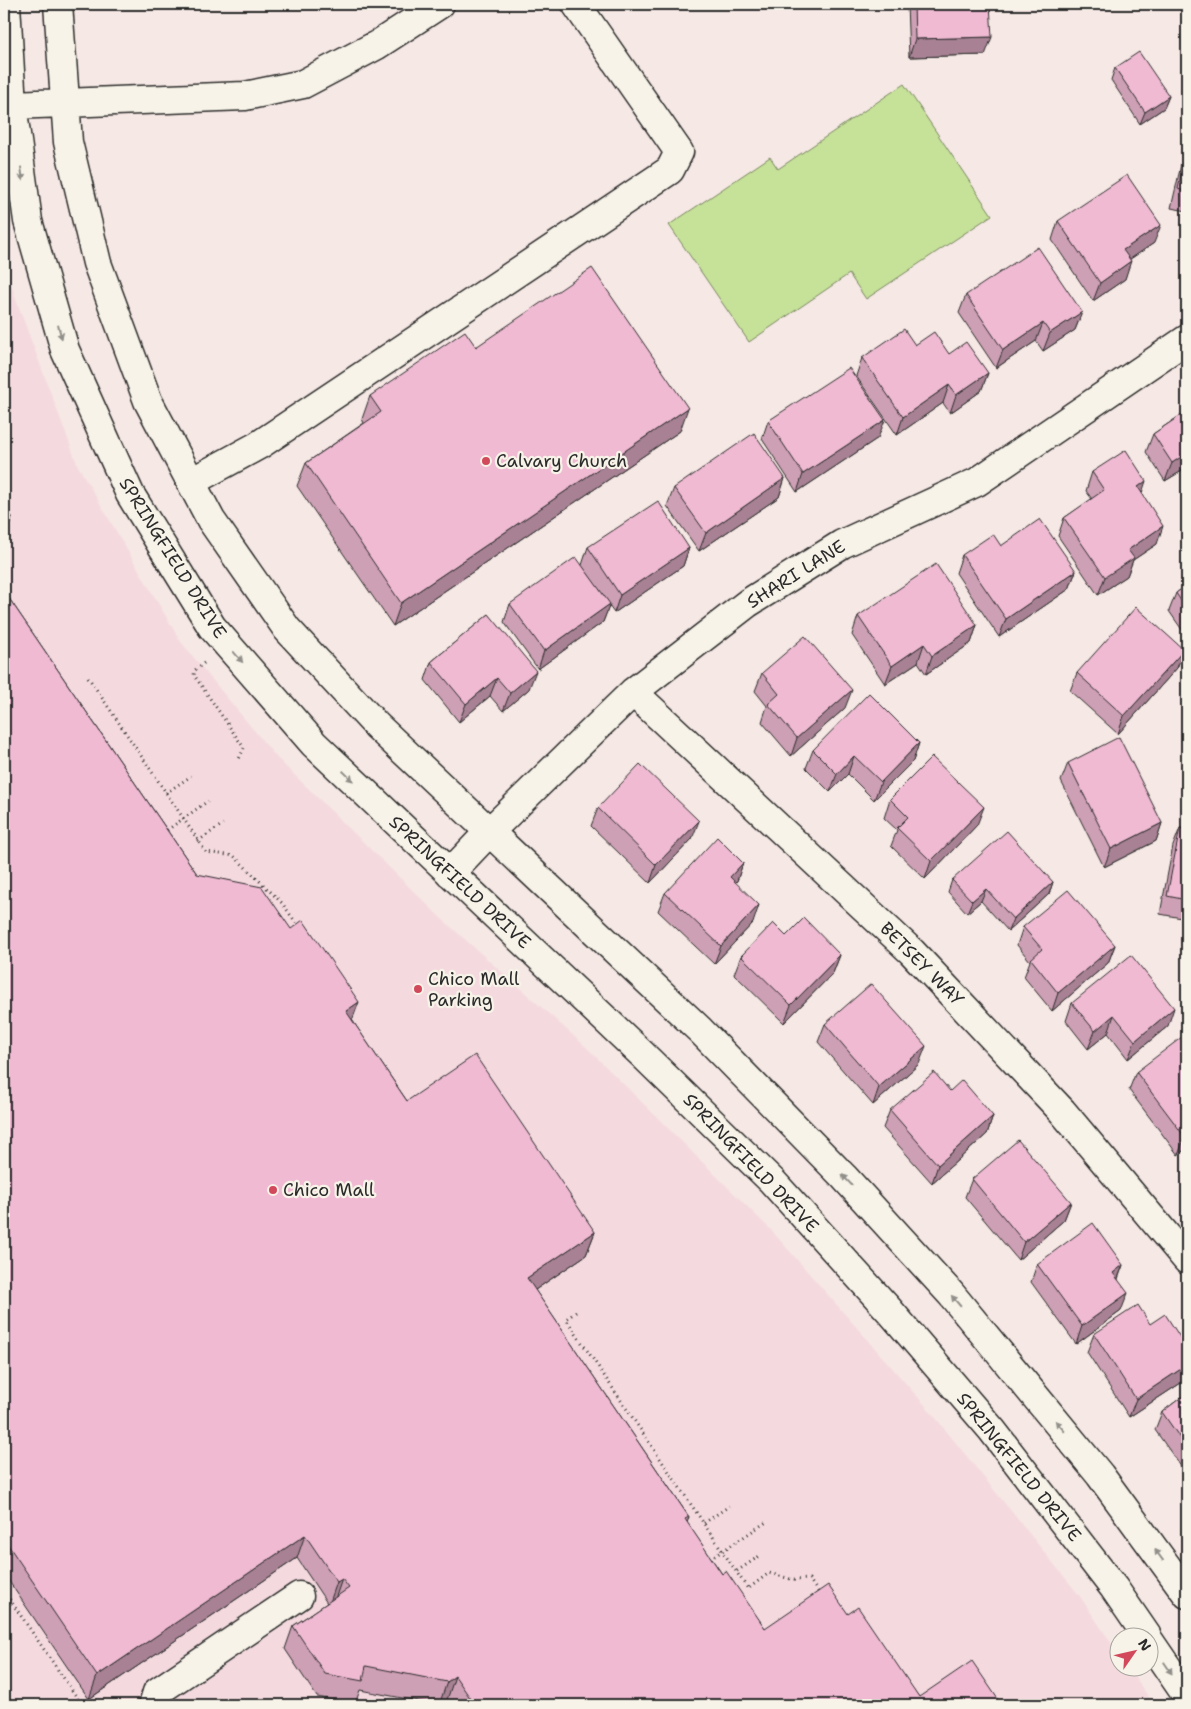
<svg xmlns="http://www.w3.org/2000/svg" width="1191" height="1709" viewBox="0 0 1191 1709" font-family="'Shantell Sans',sans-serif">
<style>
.built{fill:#f4dadf}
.green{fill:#c6e198;stroke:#788662}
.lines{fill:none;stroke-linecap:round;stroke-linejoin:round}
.minor-casing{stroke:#2b2b2b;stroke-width:31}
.path{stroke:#2b2b2b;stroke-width:3;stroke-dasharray:1 4;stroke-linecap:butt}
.minor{stroke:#f7f3e8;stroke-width:28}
.wall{fill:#cea0b5;stroke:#2b2b2b}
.shaded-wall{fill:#a88294;stroke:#2b2b2b}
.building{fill:#f0bad3;stroke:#2b2b2b}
.oneway{fill:#918f8a}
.poi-dot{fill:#d1495b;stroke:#f7f3e8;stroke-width:2}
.labels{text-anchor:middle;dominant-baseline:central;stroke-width:4.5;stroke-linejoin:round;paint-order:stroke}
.poi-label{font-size:18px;fill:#2b2b2b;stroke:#f7f3e8;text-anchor:start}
.street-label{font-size:18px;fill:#2b2b2b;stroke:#f7f3e8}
</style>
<rect width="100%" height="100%" fill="#f6e8e4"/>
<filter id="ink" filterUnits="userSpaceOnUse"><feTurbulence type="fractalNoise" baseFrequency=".02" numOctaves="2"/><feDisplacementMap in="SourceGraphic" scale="10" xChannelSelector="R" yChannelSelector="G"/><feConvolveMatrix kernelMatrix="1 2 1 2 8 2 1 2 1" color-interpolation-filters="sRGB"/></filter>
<g filter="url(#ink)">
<path class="built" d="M4 258 15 297 78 466 181 642 277 758 442 919 584 1045 771 1230 930 1411 1079 1595 1118 1653V1666L1128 1667 1154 1705H4Z"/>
<path class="green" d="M904 84 992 215 866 299 849 274 749 342 669 225 770 157 778 169Z"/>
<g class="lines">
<g class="minor-casing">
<path id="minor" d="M6 4 12 105 28 221 65 350 130 494 212 627 314 744 643 1055 772 1181 890 1311 992 1430 1114 1588 1147 1636
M58 4 68 142 97 263 148 401 211 520 287 629 377 726 700 1030 844 1177 951 1294 1100 1475 1187 1594
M12 105 245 96 303 84 377 45 440 4
M191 482 259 445 670 170 679 152 576 4
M633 692 912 952 1062 1111 1187 1260
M450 873 489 832 633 692 748 603 842 544 977 482 1187 339
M1148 1639 1187 1696
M153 1705 157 1692 299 1596"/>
</g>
<path class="path" d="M204 663 195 670 194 675 244 748 239 759
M88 677 206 852 234 856 282 903 299 927
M166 793 191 776
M163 833 208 801
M198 841 223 824
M576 1312 566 1319 748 1589 769 1573 794 1580 809 1579 820 1595
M704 1523 729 1506
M710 1559 768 1521
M737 1571 761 1555
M4 1591 80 1702 92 1705"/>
<use href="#minor" class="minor"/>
</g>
<path class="wall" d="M907 4H990L985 55 909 57Z
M1187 54V82H1186Z
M1115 68 1169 96 1164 108 1140 124 1111 80Z
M1187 142V211L1171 208 1184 152Z
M1058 221 1154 243 1130 259 1125 279 1093 301 1052 240Z
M966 295 1082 312 1075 330 1043 351 1036 341 996 368 959 313Z
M915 345 949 354 988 373 981 391 950 413 943 403 897 435 856 376 862 358Z
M476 347 680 431 393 626 297 486 306 463 364 423 362 419 370 396Z
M1187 411V472L1185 469 1165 481 1146 452 1153 434Z
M768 421 878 438 797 492 762 439Z
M1092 472 1142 494 1157 544 1133 560 1127 576 1098 595 1058 536 1064 518 1092 499 1086 491Z
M785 478 779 497 699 551 667 506 674 488Z
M1001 546 1076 571 1069 589 999 637 956 573 962 555Z
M588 547 689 548 683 566 614 613 609 606 603 622 538 669 504 622 510 604 582 565Z
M1187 585V637L1169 611 1176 593Z
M4 591 197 874 352 1020 407 1101 595 1232 586 1255 535 1290 689 1517 687 1523 722 1574 765 1628 848 1614 919 1697 1002 1705H451L447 1700 439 1705 360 1690 355 1704 317 1697 285 1649 293 1626 327 1603 297 1558 89 1699 4 1574Z
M489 614 529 689 503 711 490 696 459 722 425 680 431 662Z
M858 616 977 625 971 643 926 674 918 662 885 684 852 635Z
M1184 650 1177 668 1118 734 1070 691 1077 673Z
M762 673 845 708 791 756 762 722 767 706 755 691Z
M919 743 913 761 874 800 848 774 830 792 806 768 813 750Z
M1068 763 1162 823 1156 841 1104 867 1061 781Z
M890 799 977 825 925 879 891 846 897 830 884 818Z
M598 808 692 839 650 883 591 826Z
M1180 828 1187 829V919L1160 914 1173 846Z
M743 863 737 881 735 883 753 923 714 964 658 911 665 893Z
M952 880 1053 882 1049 894 1008 931 981 901 967 913 948 892Z
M1023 927 1115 945 1108 963 1052 1011 1024 977 1030 961 1017 945Z
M786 936 840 955 833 973 784 1023 734 974 741 956Z
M1072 1003 1168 1026 1128 1059 1108 1033 1088 1049 1066 1021Z
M825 1024 919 1064 873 1105 818 1042Z
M1187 1045V1148L1178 1155 1129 1090 1136 1072Z
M950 1091 993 1116 987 1134 932 1183 883 1128 890 1110Z
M972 1179 1071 1202 1064 1220 1018 1260 965 1197Z
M1037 1264 1123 1265 1118 1279 1121 1311 1076 1344 1031 1282Z
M1094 1334 1187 1348V1379L1129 1417 1087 1352Z
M1187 1393V1475L1155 1430 1162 1412Z"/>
<path class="shaded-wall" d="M992 37 985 55 909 57 915 39Z
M1169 96 1164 108 1140 124 1145 112Z
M1161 225 1154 243 1117 268 1123 250Z
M1131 261 1125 279 1093 301 1100 283Z
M1082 312 1075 330 1043 351 1050 333Z
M1043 323 1036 341 996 368 1003 350Z
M988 373 981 391 950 413 956 395Z
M949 385 943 403 897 435 903 417Z
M688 408 680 431 393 626 401 603Z
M885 420 878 438 797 492 803 474Z
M1187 453V462L1185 469 1165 481 1172 463Z
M785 478 779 497 699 551 706 533Z
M1146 481 1140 499 1138 487Z
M12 517 4 540V535Z
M1163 526 1157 544 1133 560 1127 576 1098 595 1105 577 1128 550Z
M689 548 683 566 614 613 620 595Z
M1076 571 1069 589 999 637 1006 619Z
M610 604 603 622 538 669 544 651Z
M977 625 971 643 926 674 932 656Z
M924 644 918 662 885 684 892 666Z
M1184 650 1177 668 1118 734 1124 716Z
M536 671 529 689 503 711 510 693Z
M497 678 490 696 459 722 466 704Z
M852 690 845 708 791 756 797 738Z
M919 743 913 761 874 800 881 782Z
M854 756 848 774 830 792 837 774Z
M984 807 977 825 925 879 931 861Z
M699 821 692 839 650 883 656 865Z
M1162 823 1156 841 1104 867 1111 849Z
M743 863 737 881 723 895 730 877Z
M1053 882 1049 894 1008 931 1013 919Z
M986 889 981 901 967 913 972 901Z
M759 905 753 923 714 964 721 946Z
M1115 945 1108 963 1052 1011 1058 993Z
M840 955 833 973 784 1023 791 1005Z
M359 1002 350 1026 346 1011Z
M1174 1008 1168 1026 1128 1059 1135 1041Z
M1114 1015 1108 1033 1088 1049 1095 1031Z
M926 1046 919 1064 873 1105 879 1087Z
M993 1116 987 1134 932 1183 938 1165Z
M1187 1135V1148L1178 1155 1185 1137Z
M1071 1202 1064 1220 1018 1260 1024 1242Z
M595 1232 586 1255 519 1301 527 1278Z
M1123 1265 1116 1283 1113 1273Z
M1128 1293 1121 1311 1076 1344 1082 1326Z
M1187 1365V1379L1129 1417 1136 1399Z
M305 1535 297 1558 89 1699 97 1676Z
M342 1579 334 1602 329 1605 337 1582Z
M455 1676 447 1700 439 1705 447 1682Z"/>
<path class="building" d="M914 4H990L992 37 915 39Z
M1139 52 1169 96 1145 112 1115 68Z
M1187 147V192L1178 189Z
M1127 175 1161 225 1123 250 1131 261 1100 283 1058 221Z
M1038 247 1082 312 1050 333 1043 323 1003 350 966 295Z
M592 268 688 408 401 603 306 463 381 412 370 396 465 331 476 347Z
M904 329 915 345 934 332 949 354 966 342 988 373 956 395 949 385 903 417 862 358Z
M849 368 885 420 803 474 768 421Z
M1187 411V453L1172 463 1153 434Z
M754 433 785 478 706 533 674 488Z
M1126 450 1146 481 1138 487 1163 526 1128 550 1134 558 1105 577 1064 518 1104 490 1092 472Z
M658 501 689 548 620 595 588 547Z
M4 504 12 517 4 535Z
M1040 519 1076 571 1006 619 962 555 993 534 1001 546Z
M576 557 610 604 544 651 510 604Z
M936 564 977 625 932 656 924 644 892 666 858 616Z
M1187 585V610L1176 593Z
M4 591 197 874 262 887 291 929 303 920 359 1002 346 1011 407 1101 475 1055 595 1232 527 1278 689 1517 685 1519 722 1574 726 1571 765 1628 828 1585 848 1614 858 1607 919 1697 972 1661 1002 1705H475L455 1676 447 1682 366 1666 363 1681 325 1674 293 1626 349 1588 342 1579 337 1582 305 1535 97 1676 4 1539Z
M1136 607 1184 650 1124 716 1077 673Z
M489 614 536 671 510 693 497 678 466 704 431 662Z
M805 636 852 690 797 738 768 704 779 694 762 673Z
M869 693 919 743 881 782 854 756 837 774 813 750Z
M1119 737 1162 823 1111 849 1068 763Z
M932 757 984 807 931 861 897 828 908 817 890 799Z
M640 764 699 821 656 865 598 808Z
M1180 828 1187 829V900L1167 896Z
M1007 831 1053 882 1013 919 986 889 972 901 952 880Z
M717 837 743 863 730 877 759 905 721 946 665 893Z
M1068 890 1115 945 1058 993 1031 959 1042 949 1023 927Z
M804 918 840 955 791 1005 741 956 773 923 786 936Z
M1131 955 1174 1008 1135 1041 1114 1015 1095 1031 1072 1003Z
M871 984 926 1046 879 1087 825 1024Z
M1182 1037 1187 1045V1135L1185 1137 1136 1072Z
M934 1072 950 1091 962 1080 993 1116 938 1165 890 1110Z
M1018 1140 1071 1202 1024 1242 972 1179Z
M1093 1223 1123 1265 1113 1273 1128 1293 1082 1326 1037 1264Z
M1138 1305 1150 1324 1165 1314 1187 1348V1365L1136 1399 1094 1334Z
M1187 1393V1448L1162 1412Z"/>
<defs><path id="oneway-solid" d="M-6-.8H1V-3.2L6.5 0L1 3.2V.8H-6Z" transform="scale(1.25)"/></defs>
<g class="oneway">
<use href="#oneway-solid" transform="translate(22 174) rotate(82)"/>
<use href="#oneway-solid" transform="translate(60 332) rotate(74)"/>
<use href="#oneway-solid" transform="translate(238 657) rotate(49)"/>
<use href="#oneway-solid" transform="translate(348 776) rotate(44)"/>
<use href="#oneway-solid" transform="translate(847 1180) rotate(-133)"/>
<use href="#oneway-solid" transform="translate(956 1301) rotate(-130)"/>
<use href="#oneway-solid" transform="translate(1060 1426) rotate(-130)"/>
<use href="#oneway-solid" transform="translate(1159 1555) rotate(-126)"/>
<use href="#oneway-solid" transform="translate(1168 1668) rotate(56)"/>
</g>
</g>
<g class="poi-dot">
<circle cx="486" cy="461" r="5"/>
<circle cx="418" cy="989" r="5"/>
<circle cx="273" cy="1190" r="5"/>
</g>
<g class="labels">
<g class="poi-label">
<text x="496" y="461">Calvary Church</text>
<text x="428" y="979">Chico Mall<tspan x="428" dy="21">Parking</tspan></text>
<text x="283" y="1190">Chico Mall</text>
</g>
<g class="street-label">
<text transform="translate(173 558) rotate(58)">SPRINGFIELD DRIVE</text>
<text transform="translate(796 574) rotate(-32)">SHARI LANE</text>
<text transform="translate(460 882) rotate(43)">SPRINGFIELD DRIVE</text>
<text transform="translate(922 964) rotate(45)">BETSEY WAY</text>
<text transform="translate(751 1163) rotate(46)">SPRINGFIELD DRIVE</text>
<text transform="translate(1019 1467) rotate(51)">SPRINGFIELD DRIVE</text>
</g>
</g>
<rect width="1191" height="1709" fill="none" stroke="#f7f3e8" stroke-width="20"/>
<rect x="10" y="10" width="1171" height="1689" fill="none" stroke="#2b2b2b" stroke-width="2" filter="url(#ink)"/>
<g transform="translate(1134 1652) rotate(56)"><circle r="24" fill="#f7f3e8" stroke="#a5a39c"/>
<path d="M0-4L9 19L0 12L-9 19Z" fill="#d1495b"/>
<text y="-8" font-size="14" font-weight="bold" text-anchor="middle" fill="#2b2b2b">N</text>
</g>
</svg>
